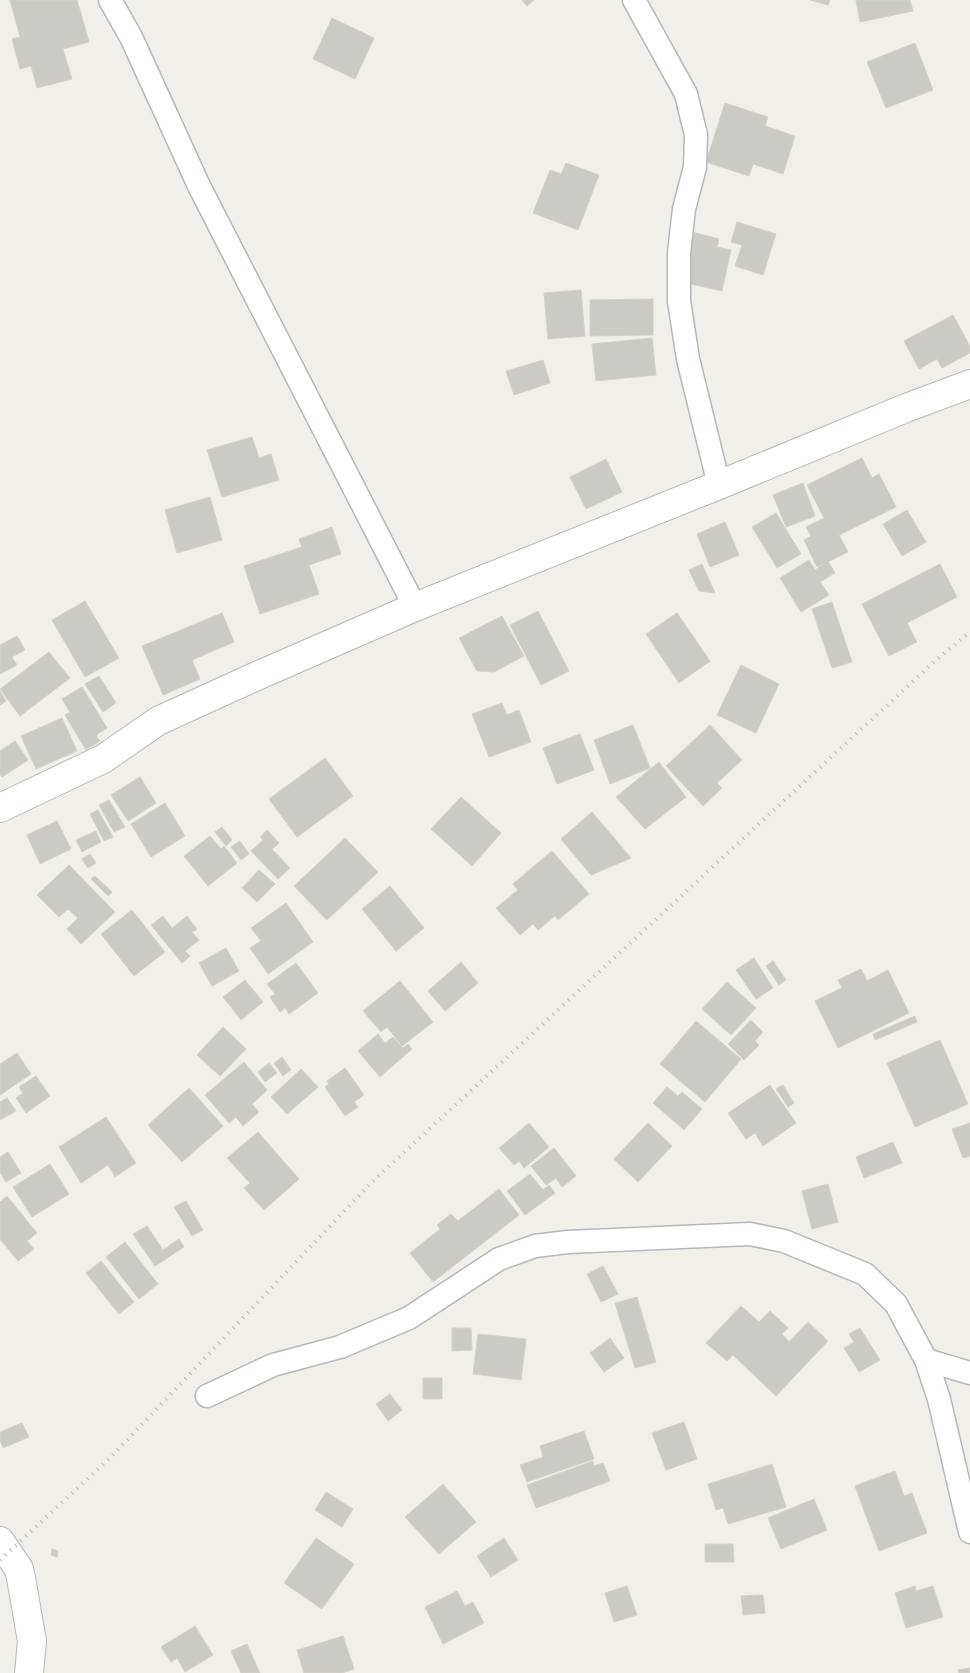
<svg xmlns="http://www.w3.org/2000/svg" width="970" height="1673" viewBox="0 0 970 1673" font-family="'Alegreya Sans',sans-serif">
<style>
.building{fill:#cccac5;stroke:#d6d1c6}
.lines{fill:none;stroke-linecap:round;stroke-linejoin:round}
.minor-casing{stroke:#b5b8bc;stroke-width:25}
.tertiary-casing{stroke:#b5b8bc;stroke-width:30}
.minor{stroke:#fff;stroke-width:22}
.tertiary{stroke:#fff;stroke-width:28}
.rail{stroke:#b6b7b8;stroke-width:4;stroke-dasharray:1 6;stroke-linecap:butt}
</style>
<rect width="100%" height="100%" fill="#f1efe8"/>
<path class="building" d="M10 0H77L89 42 63 49 72 79 37 88 31 66 20 69 12 39 20 37Z
M522 0H534L527 6Z
M810 0H830L828 5Z
M856 0H910L913 11 860 22Z
M332 18 374 38 355 79 313 59Z
M915 43 933 90 886 108 867 62Z
M725 103 768 117 765 126 795 136 783 174 753 164 749 176 706 162Z
M566 163 599 175 578 230 533 213 550 170 561 174Z
M737 222 776 234 763 275 735 266 742 245 731 242Z
M692 232 719 239 717 247 731 250 722 291 681 282Z
M581 290 585 336 548 339 544 293Z
M653 299V335L590 336V300Z
M953 315 970 346V353L942 368 937 359 919 369 904 341Z
M652 338 656 375 596 381 592 344Z
M543 360 550 383 514 395 506 371Z
M252 437 259 458 271 454 279 480 222 497 207 450Z
M862 458 872 478 879 474 896 507 839 535 848 552 817 567 804 540 811 536 806 527 824 518 807 485Z
M606 459 622 492 586 509 570 477Z
M803 483 815 516 786 527 773 495Z
M210 497 222 540 177 553 165 510Z
M907 510 926 542 902 556 883 524Z
M776 513 801 554 777 568 752 527Z
M725 522 739 555 710 567 697 534Z
M332 527 341 554 309 565 319 594 260 614 244 566 302 547 299 539Z
M809 560 815 570 828 561 835 573 820 582 829 595 801 612 780 578Z
M702 564 715 593 699 591 689 570Z
M940 564 957 597 907 623 917 642 889 656 862 604Z
M85 601 119 658 85 677 52 620Z
M832 602 852 662 832 668 812 609Z
M538 611 569 671 541 685 510 625Z
M222 613 234 642 192 660 200 679 163 695 142 646Z
M677 613 710 661 679 683 646 634Z
M502 616 524 656 494 672 477 671 459 638Z
M17 636 25 650 12 657 17 665 0 674V645Z
M49 652 70 678 20 716 0 689Z
M741 665 779 684 756 733 717 715Z
M99 676 116 703 103 712 85 684Z
M82 687 107 728 96 735 100 741 86 750 65 715 70 712 62 699Z
M0 691 6 701 0 705Z
M502 703 507 715 519 710 531 742 489 757 472 714Z
M62 718 77 751 36 769 21 736Z
M633 725 650 768 610 784 594 740Z
M710 725 742 760 717 783 722 788 703 806 666 766Z
M580 734 594 770 557 784 543 748Z
M15 741 28 760 2 777 0 774V751Z
M325 758 353 796 297 837 269 799Z
M659 762 686 797 645 829 616 797Z
M140 777 156 803 128 821 111 795Z
M461 797 501 833 472 866 431 829Z
M109 800 125 827 114 832 99 805Z
M165 803 185 836 151 857 131 824Z
M98 810 113 837 104 841 90 814Z
M592 812 631 858 591 875 561 839Z
M57 821 71 849 40 864 27 835Z
M222 827 232 840 226 846 215 832Z
M267 830 279 843 272 849 290 868 278 879 251 851 263 840 260 837Z
M96 831 101 842 82 852 76 840Z
M210 836 221 849 224 846 237 863 208 886 184 856Z
M345 838 378 872 327 920 294 886Z
M240 841 249 854 241 860 231 847Z
M552 851 589 894 558 920 555 916 538 930 533 924 520 935 496 908 518 890 513 884Z
M90 854 96 863 88 868 82 859Z
M69 865 115 912 81 944 67 929 78 918 68 909 59 917 37 895Z
M259 870 275 884 257 902 242 888Z
M95 876 112 892 108 896 91 879Z
M390 886 424 928 396 951 362 909Z
M286 903 313 942 268 974 250 948 261 941 251 928Z
M132 910 165 952 134 976 101 934Z
M163 916 172 928 187 916 197 929 192 932 199 940 185 951 190 956 182 963 151 925Z
M226 948 239 971 212 986 199 963Z
M754 958 773 988 756 999 736 970Z
M773 961 786 980 779 985 766 966Z
M461 962 478 983 445 1011 428 991Z
M296 963 318 993 289 1014 285 1008 280 1012 270 997 275 994 267 984Z
M861 969 867 981 888 970 909 1013 838 1048 815 1001 842 988 838 980Z
M245 980 263 1002 241 1020 223 997Z
M400 981 433 1022 402 1046 387 1027 381 1032 363 1011Z
M727 982 756 1008 731 1035 702 1009Z
M915 1016 917 1022 875 1040 873 1034Z
M751 1020 763 1032 755 1041 759 1045 744 1060 728 1044Z
M696 1021 741 1059 705 1102 660 1064Z
M223 1027 246 1049 220 1076 197 1055Z
M378 1034 385 1043 393 1037 403 1048 408 1044 412 1049 380 1077 358 1051Z
M940 1040 968 1104 915 1127 887 1063Z
M17 1053 31 1074 0 1095V1064Z
M282 1057 291 1070 283 1076 274 1063Z
M244 1062 267 1090 252 1104 259 1112 243 1126 236 1117 229 1123 205 1095Z
M269 1063 277 1073 265 1082 258 1072Z
M345 1068 364 1095 354 1102 358 1107 345 1116 325 1087 329 1084 327 1081Z
M301 1069 318 1087 287 1114 271 1097Z
M36 1076 50 1096 26 1113 16 1098 23 1093 19 1087Z
M770 1085 796 1123 763 1146 755 1133 746 1139 728 1113Z
M783 1085 794 1103 788 1107 776 1089Z
M667 1087 678 1096 682 1092 702 1109 684 1130 653 1103Z
M189 1088 223 1126 182 1162 148 1125Z
M7 1098 16 1111 0 1120V1102Z
M106 1117 136 1163 115 1177 108 1165 81 1183 59 1147Z
M529 1123 549 1147 524 1168 519 1161 514 1165 499 1148Z
M648 1123 672 1146 638 1182 614 1159Z
M970 1123V1156L963 1158 952 1129Z
M258 1132 299 1179 264 1210 244 1188 250 1183 227 1158Z
M893 1142 902 1163 864 1178 856 1157Z
M554 1148 576 1176 562 1187 556 1178 546 1185 531 1166Z
M8 1152 21 1173 6 1182 0 1172V1157Z
M50 1164 69 1194 32 1217 13 1187Z
M530 1174 543 1190 549 1185 555 1193 525 1215 507 1191Z
M828 1184 838 1222 812 1229 802 1191Z
M499 1189 519 1215 433 1282 410 1253 440 1229 437 1225 451 1214 458 1221Z
M7 1196 37 1233 27 1241 34 1249 18 1261 0 1239V1202Z
M186 1201 203 1230 192 1236 174 1207Z
M147 1226 163 1250 179 1239 184 1247 155 1266 133 1234Z
M125 1242 158 1284 139 1299 106 1257Z
M101 1261 134 1302 119 1314 86 1273Z
M603 1266 618 1294 601 1302 587 1274Z
M637 1297 656 1362 635 1368 615 1303Z
M741 1306 759 1322 770 1311 788 1328 782 1334 789 1342 808 1322 828 1341 776 1396 733 1355 727 1361 706 1343Z
M452 1328H471L472 1350 452 1351Z
M860 1328 880 1360 859 1372 844 1348 854 1342 849 1334Z
M478 1334 526 1339 521 1380 473 1374Z
M610 1338 624 1358 604 1372 590 1353Z
M423 1378H442V1399H423Z
M390 1394 402 1410 388 1421 376 1404Z
M684 1422 697 1459 666 1470 652 1433Z
M22 1423 29 1437 3 1448 0 1440V1432Z
M584 1431 594 1459 527 1482 520 1465 543 1457 540 1446Z
M593 1461 594 1466 603 1463 610 1481 536 1508 527 1485Z
M772 1464 786 1507 728 1524 723 1508 716 1510 708 1484Z
M895 1471 904 1496 912 1493 927 1533 879 1551 855 1486Z
M443 1484 476 1522 439 1554 405 1517Z
M326 1492 353 1509 342 1527 315 1510Z
M814 1499 827 1530 781 1549 768 1518Z
M316 1538 354 1564 322 1609 284 1583Z
M504 1538 518 1560 491 1577 477 1556Z
M705 1544H733L734 1562H705Z
M52 1549 58 1551 57 1557 51 1555Z
M627 1586 637 1615 614 1622 605 1593Z
M915 1586 916 1591 933 1586 943 1617 906 1628 895 1593Z
M457 1591 465 1606 473 1602 484 1623 443 1644 425 1607Z
M763 1595 765 1613 743 1615 741 1596Z
M195 1626 213 1655 185 1672 177 1658 171 1662 161 1647Z
M343 1636 354 1669 342 1673H304L297 1650Z
M247 1644 260 1673H241L231 1651Z
M970 1668V1673H959L958 1670Z"/>
<g class="lines">
<g class="minor-casing">
<path id="minor" d="M110 0 131 37 199 186 415 607
M634 0 686 94 696 135 695 167 684 209 679 253V301L688 359 719 485
M926 1360 970 1373
M207 1396 273 1365 340 1347 409 1318 499 1259 535 1246 568 1242 750 1234 784 1241 865 1274 896 1304 926 1360 939 1399 970 1532"/>
</g>
<g class="tertiary-casing">
<path id="tertiary" d="M0 808 103 759 158 721 259 675 415 607 719 485 906 408 970 384
M0 1541 19 1569 21 1578 32 1641 29 1673"/>
</g>
<use href="#minor" class="minor"/>
<use href="#tertiary" class="tertiary"/>
<path class="rail" d="M0 1560 110 1458 370 1184 935 661 970 632"/>
</g>
</svg>
